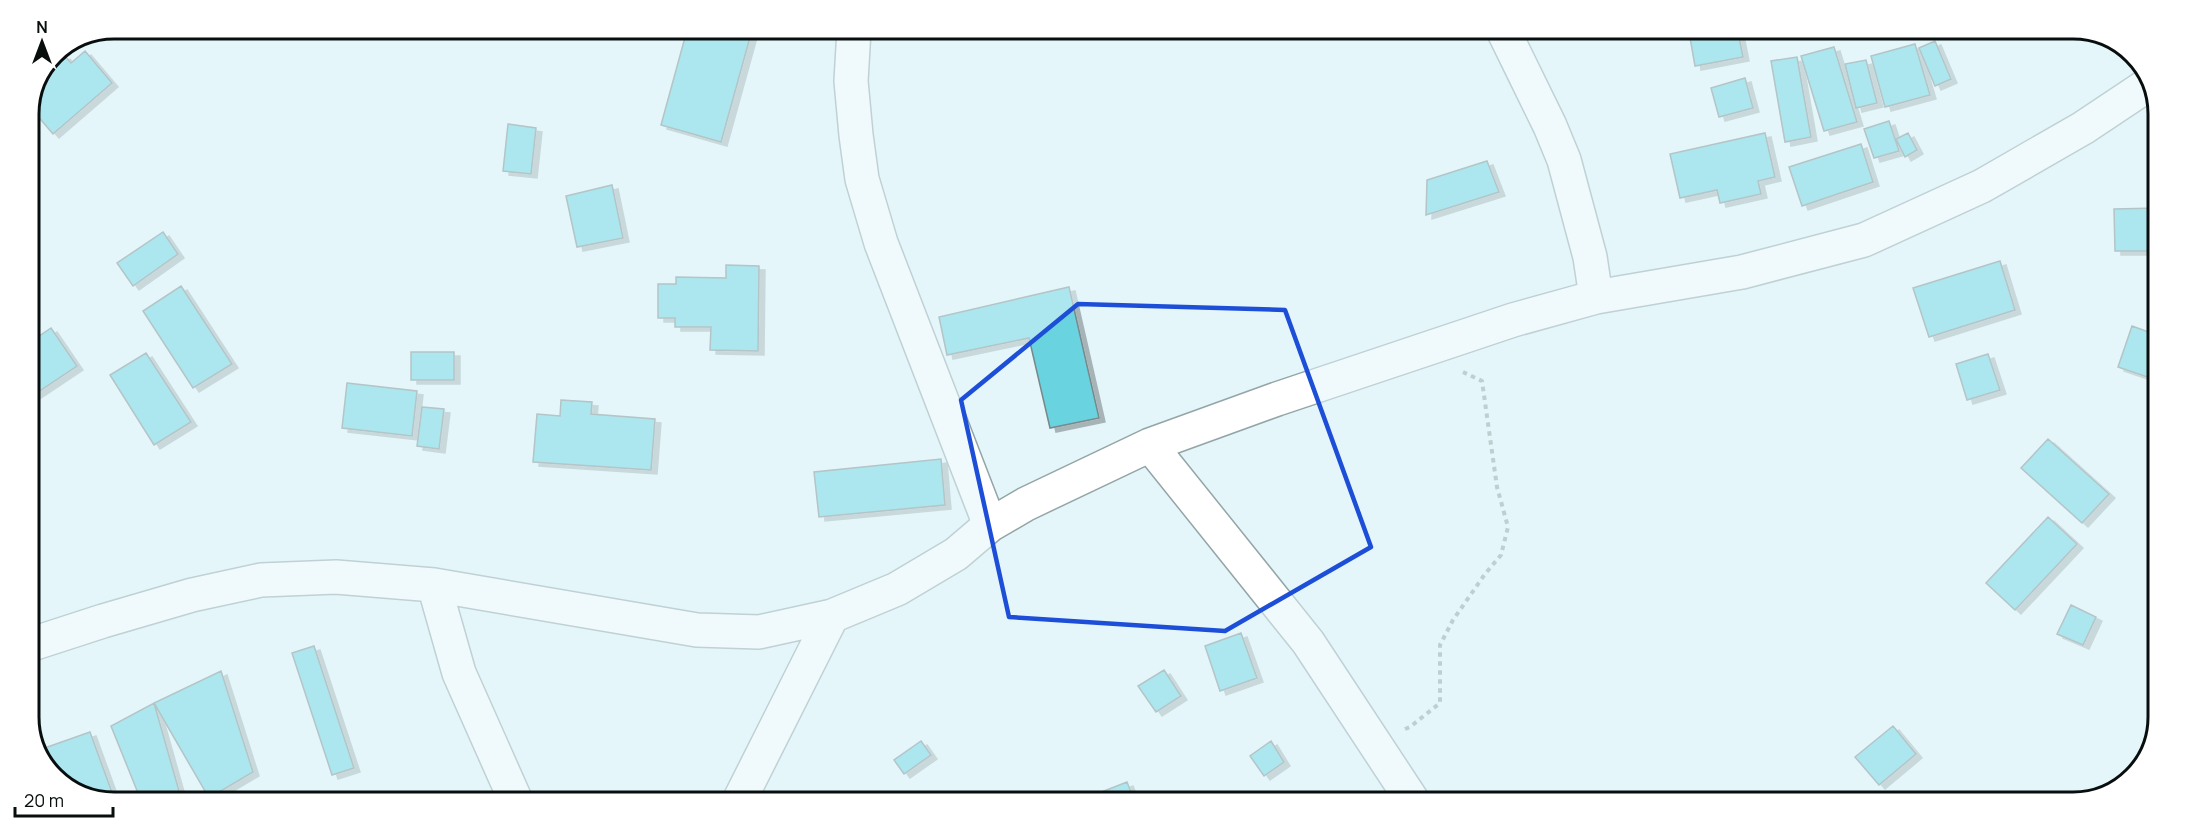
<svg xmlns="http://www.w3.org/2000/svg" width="2187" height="831" viewBox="0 0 2187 831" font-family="Manrope,sans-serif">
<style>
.building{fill:#69d3df;stroke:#79898b;stroke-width:1.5;filter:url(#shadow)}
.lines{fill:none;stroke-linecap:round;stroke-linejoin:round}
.minor-casing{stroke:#93a5a7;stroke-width:36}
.path{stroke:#919ea0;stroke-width:4;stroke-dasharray:4.5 4.5;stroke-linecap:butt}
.minor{stroke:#fff;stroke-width:33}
.marked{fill:none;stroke:#1d4ed8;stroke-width:4.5;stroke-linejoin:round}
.rim{fill:none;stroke:#080e0e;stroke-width:3}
</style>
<defs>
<filter id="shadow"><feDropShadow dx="6" dy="4" stdDeviation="0" flood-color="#0004"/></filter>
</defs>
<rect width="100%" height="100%" fill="#e4f6f9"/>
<path class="building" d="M687 30H752L721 142 661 125Z
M1689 32H1738L1743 57 1695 66Z
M1935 41 1951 79 1935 86 1919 48Z
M1915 44 1930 95 1885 107 1871 56Z
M1834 47 1857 122 1824 131 1801 56Z
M85 51 112 83 53 134 30 107 36 93 40 89 38 87 46 70 64 55 71 63Z
M1797 57 1811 137 1785 142 1771 61Z
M1866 60 1877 103 1856 108 1845 64Z
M1745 78 1753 108 1719 117 1711 88Z
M1889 121 1899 151 1874 158 1864 129Z
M508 124 536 128 531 174 503 171Z
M1765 133 1775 177 1758 181 1761 194 1720 203 1717 190 1680 198 1670 154Z
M1908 133 1917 150 1905 157 1896 139Z
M1861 144 1873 182 1802 206 1789 167Z
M1487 161 1499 192 1426 215 1427 180Z
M612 185 623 238 577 247 566 196Z
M2158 208 2157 251H2115L2114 209Z
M163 232 178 254 133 286 117 263Z
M2000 261 2015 310 1929 337 1913 288Z
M726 265 759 266 758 351 710 350 711 327H675V318H658V284H676V277L726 278Z
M181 286 232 364 193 388 143 311Z
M1069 287 1099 418 1050 428 1029 338 947 355 939 317Z
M2132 326 2157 335 2156 380 2118 367Z
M51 328 77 366 29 398V343Z
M411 352H454V380H411Z
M146 353 191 422 154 445 110 375Z
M1988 354 2000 390 1967 400 1956 364Z
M347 383 417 391 412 436 342 428Z
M561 400 592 402 591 414 655 419 651 470 533 462 537 414 560 416Z
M422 407 444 409 439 449 417 446Z
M2048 439 2109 494 2082 523 2021 468Z
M941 459 945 505 819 517 814 472Z
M2048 517 2077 544 2015 610 1986 583Z
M2071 605 2096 617 2083 645 2057 634Z
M1241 633 1257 678 1220 691 1205 646Z
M314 646 354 768 332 775 292 653Z
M1164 670 1181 696 1156 712 1138 686Z
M221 671 253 772 209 798 154 703Z
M154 703 181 798H140L111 726Z
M1893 726 1916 754 1879 785 1855 757Z
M90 732 114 798H86L46 769 39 750Z
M921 741 931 755 904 774 894 760Z
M1271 741 1284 762 1264 776 1250 756Z
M1127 782 1134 800H1081Z"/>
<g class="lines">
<g class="minor-casing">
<path id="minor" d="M854 30 851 81 856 135 862 179 881 243 990 525
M1504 32 1550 126 1564 160 1590 257 1596 297
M1150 445 1308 642 1412 800
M434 585 459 673 515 799
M29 645 103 621 192 595 261 580 336 577 434 585 697 630 759 632 832 616 897 589 956 554 990 525 1026 504 1150 445 1277 399 1513 320 1596 297 1742 272 1864 240 1982 186 2083 128 2149 84
M740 799 832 616"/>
</g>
<path class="path" d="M1405 729 1410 727 1440 703V645L1453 620 1485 574 1501 555 1508 527 1497 487 1482 381 1463 372"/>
<use href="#minor" class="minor"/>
</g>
<path d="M0 0H2187V831H0ZM1078 304 1285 310 1371 547 1225 631 1009 617 961 400Z" fill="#e4f6f9" fill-opacity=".55" fill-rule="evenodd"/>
<path class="marked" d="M1078 304 1285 310 1371 547 1225 631 1009 617 961 400Z"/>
<path d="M0 0H2187V831H0ZM114 39H2073A75 75 0 0 1 2148 114V717A75 75 0 0 1 2073 792H114A75 75 0 0 1 39 717V114A75 75 0 0 1 114 39Z" fill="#fff" fill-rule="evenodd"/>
<path class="rim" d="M114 39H2073A75 75 0 0 1 2148 114V717A75 75 0 0 1 2073 792H114A75 75 0 0 1 39 717V114A75 75 0 0 1 114 39Z"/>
<g transform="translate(42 42)" stroke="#ffffff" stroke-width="4.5" paint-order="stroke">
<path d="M0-4.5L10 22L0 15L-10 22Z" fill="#080e0e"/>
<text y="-9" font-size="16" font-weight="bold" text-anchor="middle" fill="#080e0e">N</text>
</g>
<path d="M15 807v9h98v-9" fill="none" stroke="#080e0e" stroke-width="3"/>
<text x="24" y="807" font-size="18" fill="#080e0e" stroke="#ffffff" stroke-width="4.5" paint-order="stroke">20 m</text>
</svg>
